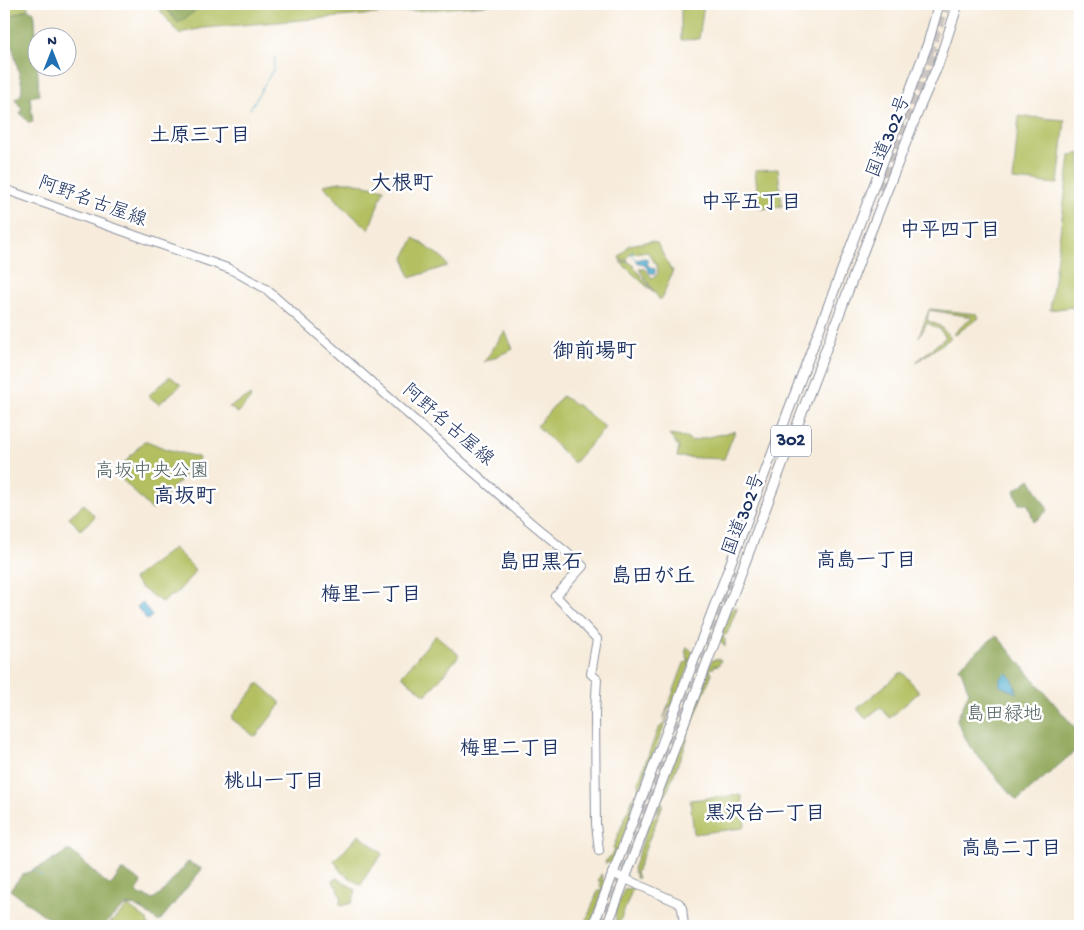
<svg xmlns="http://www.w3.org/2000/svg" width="1084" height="930" viewBox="0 0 1084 930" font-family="'Gochi Hand','Klee One',sans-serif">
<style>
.green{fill:#b3bf61;stroke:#677760}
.forest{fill:#8ea657;stroke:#546a5a;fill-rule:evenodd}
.water{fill:#51aecf;stroke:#366e96}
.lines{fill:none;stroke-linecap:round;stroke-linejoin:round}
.stream{stroke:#51aecf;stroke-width:1}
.motorway-tunnel{stroke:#cbc6c2;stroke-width:10;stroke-dasharray:10 5;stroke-linecap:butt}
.secondary-casing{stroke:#898e9c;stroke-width:10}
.trunk-casing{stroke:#898e9c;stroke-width:11}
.secondary{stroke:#fff;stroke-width:8}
.trunk{stroke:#fff;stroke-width:9}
.labels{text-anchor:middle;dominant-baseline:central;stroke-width:5;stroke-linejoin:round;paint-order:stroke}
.shield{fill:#fff;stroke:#5f6d8e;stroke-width:1}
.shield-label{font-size:18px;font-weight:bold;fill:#1b2f5e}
.street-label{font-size:19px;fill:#1b2f5e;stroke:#fff}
.park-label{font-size:19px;fill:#50615f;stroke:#fff}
.neighbourhood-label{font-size:20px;font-weight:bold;fill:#1b2f5e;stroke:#fff}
.quarter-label{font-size:21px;font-weight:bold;fill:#1b2f5e;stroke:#fff}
</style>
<rect width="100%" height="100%" fill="#fff"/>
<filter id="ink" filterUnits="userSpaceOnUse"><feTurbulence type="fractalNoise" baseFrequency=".02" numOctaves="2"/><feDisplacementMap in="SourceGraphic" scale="10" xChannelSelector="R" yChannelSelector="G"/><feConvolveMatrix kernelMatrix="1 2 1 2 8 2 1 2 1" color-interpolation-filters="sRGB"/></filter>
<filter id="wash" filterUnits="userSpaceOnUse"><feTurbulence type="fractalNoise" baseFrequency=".0096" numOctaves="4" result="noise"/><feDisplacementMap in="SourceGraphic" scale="20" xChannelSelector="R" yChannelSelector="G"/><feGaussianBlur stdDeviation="1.12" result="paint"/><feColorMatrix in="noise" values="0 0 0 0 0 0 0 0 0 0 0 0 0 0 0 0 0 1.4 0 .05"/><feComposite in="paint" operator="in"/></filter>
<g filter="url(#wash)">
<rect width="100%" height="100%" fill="#f7ecdb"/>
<path class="green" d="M14 4H27L28 9 9 17 4 16V10Z
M155 4H497L204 28 184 32 180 35Z
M681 4H704L699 39 681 40Z
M1019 116 1065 120 1058 184 1013 180Z
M1080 153V306L1050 310 1070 156Z
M778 169 782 206 761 209 759 207 755 170Z
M340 182H352L384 189 369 229 346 210 323 185Z
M414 238 444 259 447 266 410 278 404 258Z
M651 241 657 243 671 270H673L662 299H659L639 269H645L652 278 658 274 657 265C652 261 651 252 645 252 640 251 635 254 631 253L627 258 628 261 620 260 619 258 629 245Z
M620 262H629L633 265 654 293Z
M930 309 977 314 979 318 954 335 953 334 972 317 929 310 927 320 940 326 951 338 916 362 946 337 939 329 927 323 919 337 929 310Z
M505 331 513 349 484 362Z
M170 376 181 385 159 404 148 396Z
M251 395 250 399 238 413 229 407Z
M562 396 580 407 605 427 604 429 574 463 537 426Z
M735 431 724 459H723L677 457 679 447 669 435 688 438 691 441Z
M144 441H147L166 449 198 457 199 459 154 509 152 510 117 474V471Z
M84 504 95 517 80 530 69 517Z
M174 548 194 568V573L175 595 170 596 163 603 140 587 133 579Z
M736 607 737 608 727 634 724 635 723 637 725 640V647L719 640 730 611Z
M435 636H437L458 654V657L427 694H424L402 676 403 674Z
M687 647 694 653 675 702 668 709 663 720 684 663 688 662 689 660 686 657 687 654 685 653Z
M719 659 721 660 718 666 715 665 714 668H711L710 671 712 673 689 731 693 718V709L712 660Z
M900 673H903L918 690V693L890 718 880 707 866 719 858 710V708Z
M258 684H260L280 702V705L257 735 254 736 232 719V716Z
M670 711 634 805 639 793 638 783 658 729 665 723Z
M690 718 686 731 687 741 666 794 660 801 655 813Z
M635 793H636L632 806V812L614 862 605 863C607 856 612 858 615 849L613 848Z
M740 795 742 796 745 826 743 828 694 834 690 800Z
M661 803 663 804 636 873 638 878H636L633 869 650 821 657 814Z
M359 835 381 852 382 855 370 869 361 885 341 872 334 860 344 851Z
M601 874 604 882 606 883 590 926H584L598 891H601L602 888 600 886 601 882 598 881Z
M337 878 356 890 352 903 341 906 339 901 342 900 337 886H335L333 880Z
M632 888H633L618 926H614L616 920 615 913 624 889Z
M128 906 148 921 147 923 150 926H107Z"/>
<path class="forest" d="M162 4H193L194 12 178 23Z
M334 4H407V5L334 8Z
M28 9 34 12 35 18 39 95 30 97 33 122 29 123 20 113 22 109 15 99 21 95 22 85 12 45 7 46 4 37V16L9 17Z
M1030 479 1048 510 1034 522 1028 504H1019L1014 491Z
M995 636 998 637 1080 734V747L1018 800H1016L970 747 958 723 957 719 969 692C965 684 964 674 959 667ZM1008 674 1017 690H1009L1001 686Z
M67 851H71C85 863 95 874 109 885L112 884 121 871H125L141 882 137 892 141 896H145L152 899 160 895 188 862 202 869 159 922C127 898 130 900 103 926H59L10 890 22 875 50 862Z"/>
<path class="water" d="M644 258 647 259 648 266 655 269V274L650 273 646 266 637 262V260Z
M142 602 152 616 147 620 137 607Z
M1006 673 1012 679 1017 693 1000 686V679Z"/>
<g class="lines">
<path class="stream" d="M250 109 273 70 275 57
M632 251V255L637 260
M34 870 41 876"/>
</g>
</g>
<g filter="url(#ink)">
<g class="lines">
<path class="motorway-tunnel" d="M928 54 946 4
M882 191 937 48
M601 926 737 571"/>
<g class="secondary-casing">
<path id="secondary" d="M4 189 230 269 266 289 529 521 583 566 556 596 597 639 591 674 597 679 595 714 596 824 599 851
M612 873 679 903 682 908 684 926"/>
</g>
<g class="trunk-casing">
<path id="trunk" d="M593 926 928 43 939 4
M607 926 867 241 921 104 938 65 958 4"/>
</g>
<use href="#secondary" class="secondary"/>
<use href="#trunk" class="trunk"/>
</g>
</g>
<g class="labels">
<rect class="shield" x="771" y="425.5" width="40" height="31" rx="4"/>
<g class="shield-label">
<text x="791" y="441">302</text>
</g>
<g class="street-label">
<text transform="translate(890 137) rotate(-68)">国道302号</text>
<text transform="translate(92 203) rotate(20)">阿野名古屋線</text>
<text transform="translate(447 426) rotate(41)">阿野名古屋線</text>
<text transform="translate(745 515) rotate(-69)">国道302号</text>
</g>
<g class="park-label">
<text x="152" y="472">高坂中央公園</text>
<text x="1004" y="715">島田緑地</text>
</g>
<g class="neighbourhood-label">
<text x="200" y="137">土原三丁目</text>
<text x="751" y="204">中平五丁目</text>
<text x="950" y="232">中平四丁目</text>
<text x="866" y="562">高島一丁目</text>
<text x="371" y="596">梅里一丁目</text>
<text x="510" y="750">梅里二丁目</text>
<text x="274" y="783">桃山一丁目</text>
<text x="765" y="815">黒沢台一丁目</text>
<text x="1011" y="850">高島二丁目</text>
</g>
<g class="quarter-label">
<text x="402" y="185">大根町</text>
<text x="595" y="353">御前場町</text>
<text x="185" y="498">高坂町</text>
<text x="541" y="564">島田黒石</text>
<text x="653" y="578">島田が丘</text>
</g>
</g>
<rect width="1084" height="930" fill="none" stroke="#fff" stroke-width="20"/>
<g transform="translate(52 52)"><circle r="24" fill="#ffffff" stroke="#a4acbf"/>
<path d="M0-4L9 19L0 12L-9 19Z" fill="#1f6fb2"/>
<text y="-8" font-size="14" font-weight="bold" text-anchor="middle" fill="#1b2f5e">N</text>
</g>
</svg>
